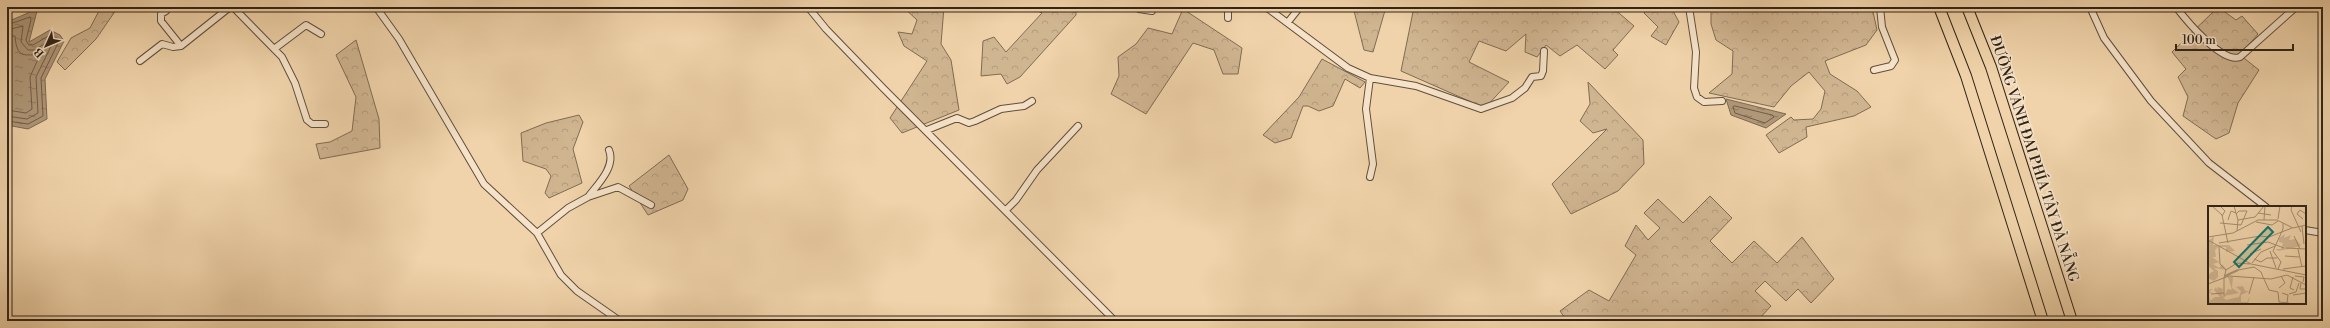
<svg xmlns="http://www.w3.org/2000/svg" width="2330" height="328" viewBox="0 0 2330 328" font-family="'Libre Bodoni',serif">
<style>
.forest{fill:url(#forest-crowns);stroke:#806c54}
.water{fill:url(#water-ripples);stroke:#7d6951}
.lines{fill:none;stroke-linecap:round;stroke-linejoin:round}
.shore{stroke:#705d48;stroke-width:1}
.minor-casing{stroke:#614f3c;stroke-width:8}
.primary-casing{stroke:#312317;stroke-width:12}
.minor{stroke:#f5e2c8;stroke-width:6}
.primary{stroke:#f0d3aa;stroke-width:10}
.labels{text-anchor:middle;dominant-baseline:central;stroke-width:3.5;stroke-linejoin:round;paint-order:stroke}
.street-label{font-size:14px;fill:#312317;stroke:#f5e2c8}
.inset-river{fill:none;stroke:#af9778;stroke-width:2}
.inset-road{fill:none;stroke:#a48d6f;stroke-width:1}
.view{fill:#0f766e;fill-opacity:0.15;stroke:#0f766e;stroke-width:2}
.inset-edge{fill:none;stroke:#312317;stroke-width:2}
</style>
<defs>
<pattern id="forest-crowns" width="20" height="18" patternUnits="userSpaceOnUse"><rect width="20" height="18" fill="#d0b591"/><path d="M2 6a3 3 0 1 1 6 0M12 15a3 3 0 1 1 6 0" fill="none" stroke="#b39b7c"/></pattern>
<pattern id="water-ripples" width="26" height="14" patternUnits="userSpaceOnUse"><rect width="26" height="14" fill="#af9778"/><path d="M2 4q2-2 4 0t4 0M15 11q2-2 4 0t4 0" fill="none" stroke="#8f7b61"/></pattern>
</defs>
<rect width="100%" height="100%" fill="#f0d3aa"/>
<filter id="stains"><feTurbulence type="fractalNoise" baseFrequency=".005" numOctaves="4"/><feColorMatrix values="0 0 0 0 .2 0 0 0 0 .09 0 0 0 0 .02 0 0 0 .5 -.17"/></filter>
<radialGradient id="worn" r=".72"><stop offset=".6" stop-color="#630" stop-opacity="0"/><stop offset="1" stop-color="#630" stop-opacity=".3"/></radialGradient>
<path class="forest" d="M101 7H118L96 39 65 70 57 62 71 38 90 28Z
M903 7H944L941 44 951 60 959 110 902 133 890 118 927 61 904 46 898 32 912 34 917 20Z
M1029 7H1076V15L1020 77 1007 84 1001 74 981 76 983 41 994 37 1006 52 1042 13Z
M1353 7H1386L1373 52 1364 50Z
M1414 7H1612L1634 26 1613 50 1618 55 1605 69 1577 45 1560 56 1546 45 1537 57 1525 52 1526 34 1506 51 1479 41 1469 62 1509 82 1485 108 1401 71Z
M1647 7H1671L1679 22 1666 45 1651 36 1658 27 1644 13Z
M1711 7H1872L1877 30 1866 45 1825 61 1830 74 1857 91 1871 107 1854 116 1806 127 1807 137 1779 153 1766 135 1791 117 1794 120 1813 119 1821 109 1825 91 1809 72 1791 86 1774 107 1709 93 1732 74 1733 51 1716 40 1711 24Z
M2218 7 2236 20 2242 16 2258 34 2240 55 2259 70 2238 103 2229 133 2216 139 2183 116 2188 97 2178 77 2186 69 2172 52Z
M1183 9 1242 48 1238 74H1223L1214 50 1193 43 1146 114 1111 94 1119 76 1118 57 1136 44 1148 28 1172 34Z
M356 40 379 119 380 148 320 159 316 144 330 142 352 131 356 97 336 55Z
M1322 59 1365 82 1360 88 1345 79 1333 106 1319 111 1308 106H1303L1291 138 1275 143 1263 135 1299 97Z
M1588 82 1643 140 1644 164 1618 191 1571 214 1552 184 1607 129 1593 133 1580 121 1590 104Z
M579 115 583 122 573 149 582 183 549 198 545 193 551 176 546 169 523 161 521 133 546 123Z
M669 155 688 189 683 200 648 215 629 186Z
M1710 196 1732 218 1710 241 1732 263 1754 241 1777 263 1802 237 1834 279 1811 303 1798 289 1786 301 1765 281 1755 291 1771 306 1757 321H1567L1560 311 1589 290 1609 301 1636 255 1625 246 1636 225 1648 240 1660 228 1644 213 1658 199 1683 223Z"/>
<path class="water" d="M31 7H38L29 42 50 30 60 35 64 41 45 79 47 119 28 129 7 125V22L28 13Z
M1726 99 1786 114 1766 128 1731 115Z"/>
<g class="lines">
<path class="shore" d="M7 25 30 17 31 20 26 40 28 44 33 45 50 35 57 38 59 41 41 78 43 116 28 124 7 121
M7 30 23 26 21 42 28 50H35L50 40 53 42 36 77 38 113 27 119 7 116
M7 36H15C17 65 31 50 39 57L30 77 32 109 26 113 7 110
M1735 106 1772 115 1774 117 1765 123 1735 113 1733 107Z"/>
<g class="minor-casing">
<path id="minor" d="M233 7 282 57 295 83 307 120 312 124H325
M376 7 399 39 484 184 537 233 561 275 577 291 620 321
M808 7 826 29 883 88 1115 321
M1138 7 1139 9 1152 11
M1266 7 1348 68 1370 78 1416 86 1481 109 1512 98 1525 88 1532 77 1541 76 1543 71 1544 51
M1689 7 1696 52 1694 88 1697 97 1704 102 1722 101
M2090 7 2104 38 2151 101 2209 163 2266 207
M2176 7C2186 20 2222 64 2240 57L2296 7
M166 11 161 14V21L181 46
M1228 18V7
M1288 22 1300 7
M274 49 306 25 321 34
M140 61 162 44 173 47 181 46 230 7
M1874 70 1891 66 1895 60 1882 27 1880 7
M927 130 957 118 969 123 975 121 1001 109 1024 106 1032 101
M1370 177 1373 164 1366 109 1370 78
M588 197C597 185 616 167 609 150
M1006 210 1016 200 1037 170 1078 126
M2305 230 2323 233
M537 233 568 208 588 197 618 187 651 205"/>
</g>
<g class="primary-casing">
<path id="primary" d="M1939 7 1966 76 2043 321
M1967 7 1991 67 2072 321"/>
</g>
<use href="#minor" class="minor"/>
<use href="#primary" class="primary"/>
</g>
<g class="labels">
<g class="street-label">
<text transform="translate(2034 159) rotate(72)">ĐƯỜNG VÀNH ĐAI PHÍA TÂY ĐÀ NẴNG</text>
</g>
</g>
<g transform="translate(2208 206)">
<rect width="98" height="98" fill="#f0d3aa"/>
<path d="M6 30 5 39H21L27 45 18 46V41H10L7 44 8 51H4L11 56 5 58 11 62 14 58 19 64 6 62 10 65V71L6 75 0 72 2 67 6 65 0 60V35ZM20 71H25L24 82 31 87 16 90 20 83 24 84ZM35 80 37 85H41L33 89V96H39L42 90 40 98H18L17 94 18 98H0V84L5 83 1 86H4L1 88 2 95 7 91H12L6 84 8 81 9 84 10 81 15 83 14 90 18 94 31 91 33 85 28 81Z" fill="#d0b591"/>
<path d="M77 28 76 32 83 29 81 34 88 33 93 40 71 45 67 43H73L75 37 71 36V32Z" fill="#d0b591"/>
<path class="inset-river" d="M17 70 30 64"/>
<path class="inset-road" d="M4 0 14 9 20 37M12 0 17 5 14 10M26 0 30 14M84 0 83 4 93 26M50 7 63 9M70 13 72 0M95 13 89 8 92 4 98 8M20 14 23 5 28 7M56 14 57 0M48 16 64 19 70 15M12 17 33 19 39 5H31L28 8M94 20 96 38M29 25 30 14 47 11 56 0M86 30 92 43M0 31 25 27 50 14H69L85 22 98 19M0 34 43 58 98 69M11 37 52 30 61 31 84 22M39 39 60 36 76 42M11 41 12 58 18 64 16 72M78 42 98 43M90 43 94 61M62 45 68 62M42 48 53 43M77 50 91 51M46 53 53 56 59 52H69M44 57 53 46 67 40M70 63 73 56 65 45 75 23V17M75 63 98 60M18 64 29 57 42 58M30 64 46 61 53 66 55 71M87 70 96 71 95 76M55 71 61 84 70 86 71 96 81 97M85 71 82 82 86 84M93 77 92 83H98M0 78 21 70 63 73 79 69 98 79M71 82 77 77 73 70M74 87 80 89 79 97M3 88 16 87M41 88 46 71M81 88 88 86 91 77M85 89 98 87M16 91V72"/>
<path class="view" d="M60 21 65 26 31 61 26 56Z"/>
<rect width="98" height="98" class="inset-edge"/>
</g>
<rect width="2330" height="328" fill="none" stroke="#f0d3aa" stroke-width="24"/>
<rect x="8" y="8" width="2314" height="312" fill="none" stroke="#312317" stroke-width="2"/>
<rect x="12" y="12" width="2306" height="304" fill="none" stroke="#312317"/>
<g transform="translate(46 46) rotate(226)" stroke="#f5e2c8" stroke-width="3" paint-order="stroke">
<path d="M0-3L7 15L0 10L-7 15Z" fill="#312317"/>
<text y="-6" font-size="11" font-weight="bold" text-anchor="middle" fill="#312317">B</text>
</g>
<path d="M2176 44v6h117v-6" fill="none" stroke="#312317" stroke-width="2"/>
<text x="2182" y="44" font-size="12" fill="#312317" stroke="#f5e2c8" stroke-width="3" paint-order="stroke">100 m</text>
<rect width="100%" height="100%" filter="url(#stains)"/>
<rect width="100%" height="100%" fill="url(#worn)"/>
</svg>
